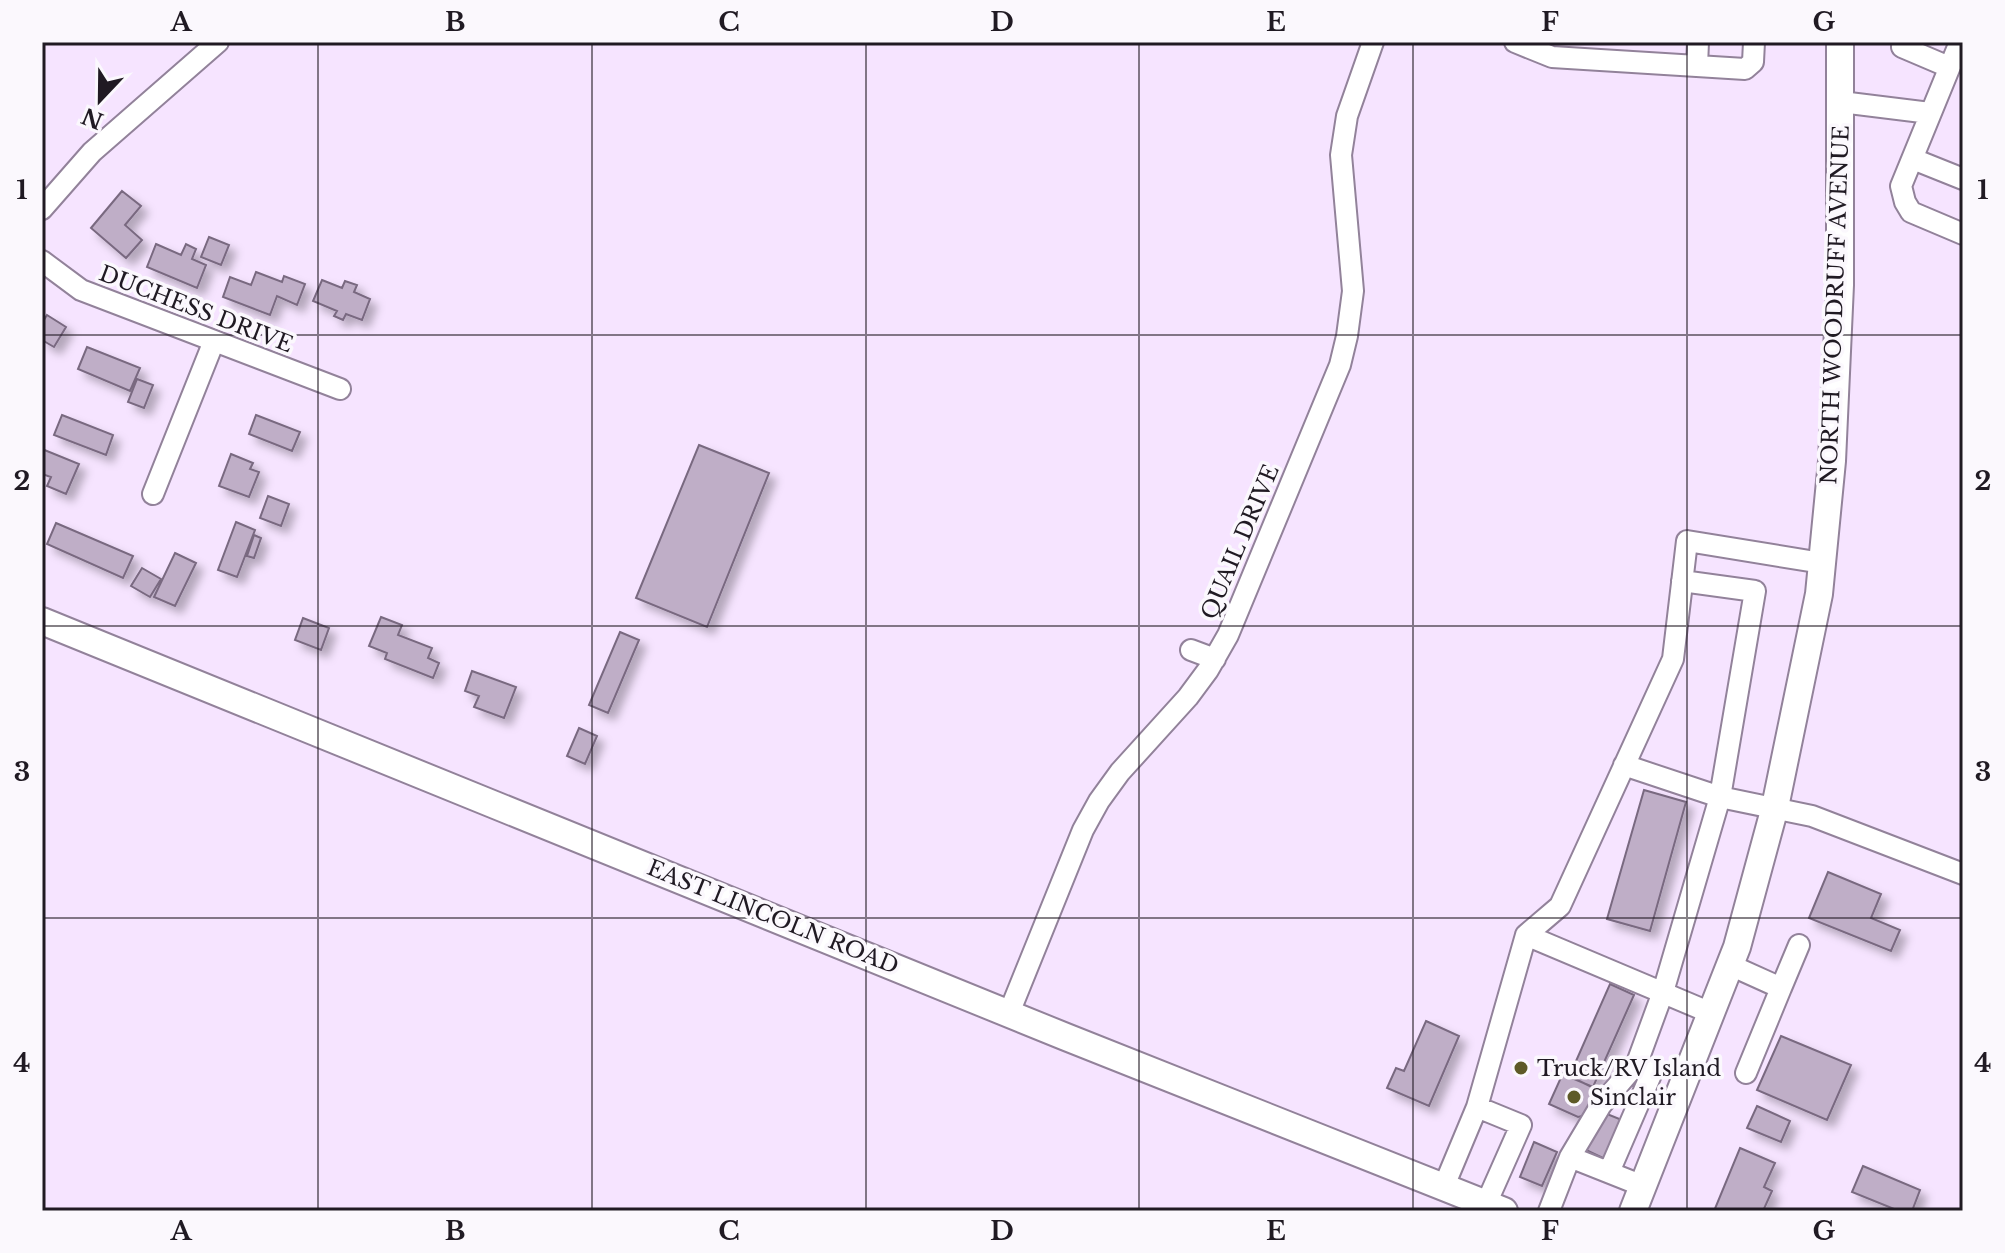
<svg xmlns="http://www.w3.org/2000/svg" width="2005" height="1253" viewBox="0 0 2005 1253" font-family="'Libre Baskerville',serif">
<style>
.building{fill:#bfaec7;stroke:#796980;stroke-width:2;filter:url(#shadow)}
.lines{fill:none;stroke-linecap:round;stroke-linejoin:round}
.minor-casing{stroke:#92829a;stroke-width:24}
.major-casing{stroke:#92829a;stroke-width:30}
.minor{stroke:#fff;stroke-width:20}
.major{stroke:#fff;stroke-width:26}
.grid{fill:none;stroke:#201a23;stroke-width:2;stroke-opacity:0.55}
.poi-dot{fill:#5e5a27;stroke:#fbf8fd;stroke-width:3}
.labels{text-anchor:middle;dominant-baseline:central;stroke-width:7;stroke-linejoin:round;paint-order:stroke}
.street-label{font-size:22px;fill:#201a23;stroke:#fbf8fd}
.poi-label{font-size:22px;fill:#201a23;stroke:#fbf8fd;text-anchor:start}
.neatline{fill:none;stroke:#201a23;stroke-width:3}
.grid-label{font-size:26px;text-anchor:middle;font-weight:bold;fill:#201a23}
</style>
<defs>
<filter id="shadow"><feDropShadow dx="7" dy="7" stdDeviation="4" flood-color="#0004"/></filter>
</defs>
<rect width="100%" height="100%" fill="#f6e4ff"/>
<path class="building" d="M122 191 141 206 125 225 142 240 126 258 91 228Z
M209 237 229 245 221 265 201 257Z
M156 244 181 255 186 244 196 249 192 259 206 265 197 288 147 267Z
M256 272 282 282 284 276 305 284 297 305 277 296 270 315 223 297 230 277 251 285Z
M322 280 342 288 345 281 357 285 354 292 370 299 362 320 346 314 343 320 334 316 337 311 313 301Z
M47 315 66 327 54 347 42 340V323Z
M87 347 140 368 130 391 78 369Z
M137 379 153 385 144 408 128 402Z
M62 415 113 435 106 455 54 435Z
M256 415 300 432 292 451 249 434Z
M699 445 769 473 707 627 636 598Z
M42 449 79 464 66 494 47 486 51 477 42 474Z
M231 454 253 463 250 469 259 472 249 497 219 486Z
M268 496 289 504 281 526 260 518Z
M236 522 255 530 237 577 218 570Z
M56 523 133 556 123 578 47 544Z
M254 535 261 538 254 558 247 556Z
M175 553 196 563 175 606 154 597Z
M142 568 161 579 150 597 131 586Z
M381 617 402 625 398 635 432 648 428 658 439 663 433 678 385 659 387 653 369 646Z
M303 618 329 628 321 650 295 640Z
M620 632 639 640 608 713 589 705Z
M472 671 516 687 504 718 474 707 479 696 465 691Z
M579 728 597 736 585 764 567 756Z
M1644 790 1686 802 1650 931 1607 919Z
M1828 872 1881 894 1871 918 1900 930 1891 951 1809 918Z
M1610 984 1634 995 1593 1087 1569 1077Z
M1426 1021 1459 1036 1429 1106 1387 1088 1396 1068 1404 1071Z
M1781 1036 1851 1065 1827 1120 1757 1090Z
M1563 1073 1598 1090 1587 1115 1578 1117 1549 1104Z
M1757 1106 1790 1121 1781 1142 1747 1128Z
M1602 1112 1622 1120 1605 1159 1586 1150Z
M1534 1142 1557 1152 1542 1186 1520 1177Z
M1740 1148 1775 1163 1764 1187 1772 1191 1763 1211H1714Z
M1863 1166 1920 1190 1912 1211H1899L1852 1192Z"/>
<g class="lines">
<g class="minor-casing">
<path id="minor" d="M1515 42 1552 57 1745 69 1753 62 1754 42
M1904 42 1902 47 1949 67
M1960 42 1901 186 1905 202 1911 212 1963 234
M1697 66 1698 42
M1841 102 1930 113
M1913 159 1963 179
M42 209 92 152 218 42
M42 261 81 290 340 389
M153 494 214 341
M1191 650 1215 659
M1624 765 1720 797 1812 816 1963 874
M1526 935 1560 906 1673 659 1687 541 1822 563
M1730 965 1781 988 1746 1073
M1781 988 1799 945
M1009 1013 1083 830 1099 801 1120 772 1188 697 1208 670 1228 635 1340 365 1347 336 1353 291 1341 155 1347 116 1373 42
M1477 1107 1526 935 1711 1013
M1570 1157 1643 1186
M1609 1172 1653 1070
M1444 1186 1477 1107 1521 1125 1486 1204
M1549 1211 1570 1157 1601 1105 1637 1063 1663 992 1720 797 1755 591 1682 581"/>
</g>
<g class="major-casing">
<path id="major" d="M42 621 1066 1037 1504 1211
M1633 1211 1737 947 1775 807 1819 594 1832 461 1840 285V42"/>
</g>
<use href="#minor" class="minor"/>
<use href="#major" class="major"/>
</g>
<path class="grid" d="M318 42V1211M592 42V1211M866 42V1211M1139 42V1211M1413 42V1211M1687 42V1211M42 335H1963M42 626H1963M42 918H1963"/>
<g class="poi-dot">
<circle cx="1521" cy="1068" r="8"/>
<circle cx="1574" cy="1097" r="8"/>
</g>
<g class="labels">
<g class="street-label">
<text transform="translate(1835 305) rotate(-88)">NORTH WOODRUFF AVENUE</text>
<text transform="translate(196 309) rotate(21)">DUCHESS DRIVE</text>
<text transform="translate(1240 542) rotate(-67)">QUAIL DRIVE</text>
<text transform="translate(773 917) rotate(22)">EAST LINCOLN ROAD</text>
</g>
<g class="poi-label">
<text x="1537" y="1068">Truck/RV Island</text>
<text x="1590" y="1097">Sinclair</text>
</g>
</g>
<rect width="2005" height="1253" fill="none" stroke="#fbf8fd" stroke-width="88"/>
<g transform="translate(100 100) rotate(202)" stroke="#fbf8fd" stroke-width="6" paint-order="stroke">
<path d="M0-6L14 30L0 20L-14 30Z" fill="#201a23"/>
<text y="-12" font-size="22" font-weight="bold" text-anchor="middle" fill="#201a23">N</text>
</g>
<rect x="44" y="44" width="1917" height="1165" class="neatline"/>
<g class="grid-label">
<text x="181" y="31">A</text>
<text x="455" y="31">B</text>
<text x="729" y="31">C</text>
<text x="1002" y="31">D</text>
<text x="1276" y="31">E</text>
<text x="1550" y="31">F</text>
<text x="1824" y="31">G</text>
<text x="22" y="199">1</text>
<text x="1983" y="199">1</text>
<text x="22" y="490">2</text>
<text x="1983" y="490">2</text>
<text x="22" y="781">3</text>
<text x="1983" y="781">3</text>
<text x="22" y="1072">4</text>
<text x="1983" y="1072">4</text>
<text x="181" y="1240">A</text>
<text x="455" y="1240">B</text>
<text x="729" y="1240">C</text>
<text x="1002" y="1240">D</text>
<text x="1276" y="1240">E</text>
<text x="1550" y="1240">F</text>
<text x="1824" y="1240">G</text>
</g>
</svg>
